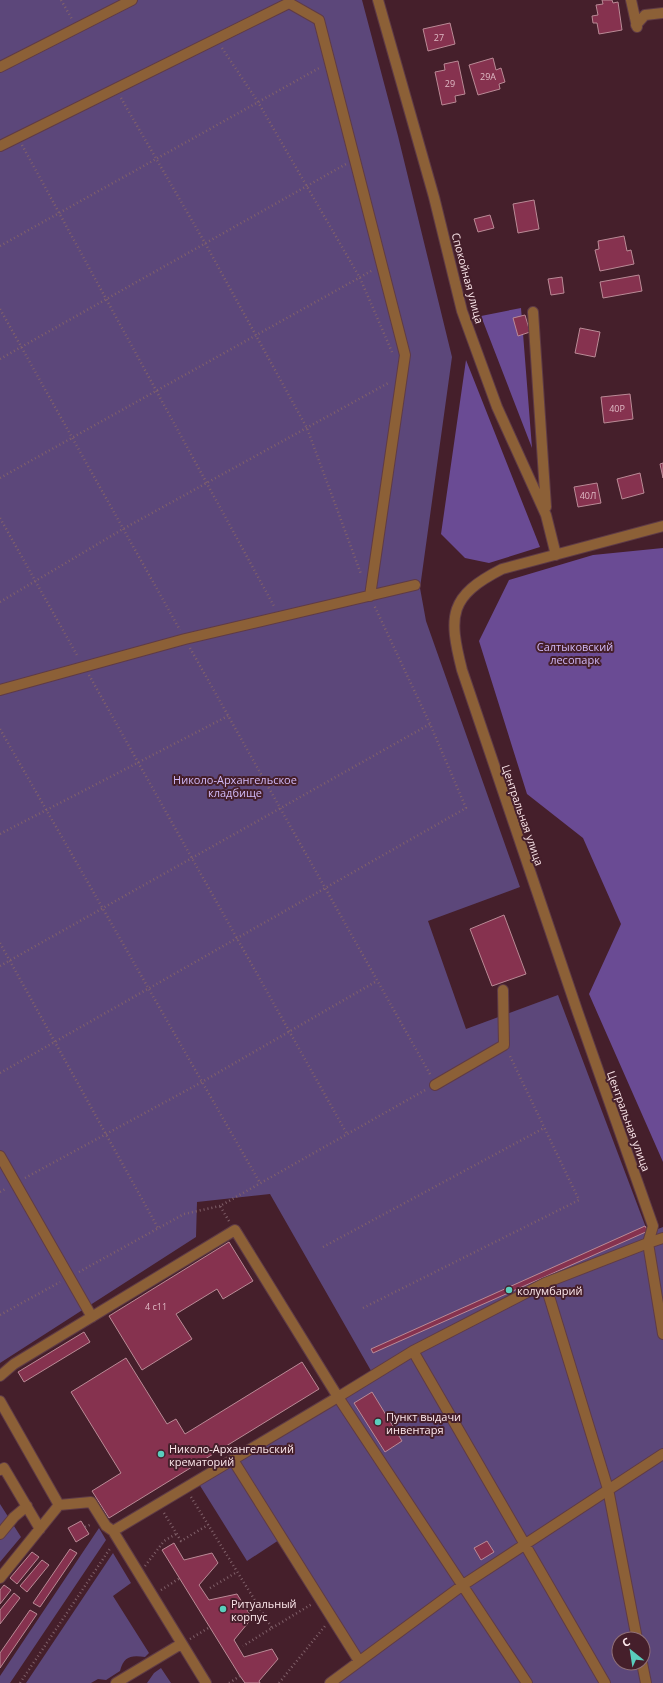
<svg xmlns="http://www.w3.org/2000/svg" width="663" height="1683" viewBox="0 0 663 1683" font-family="'Open Sans',sans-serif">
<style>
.green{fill:#5c477a;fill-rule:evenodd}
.forest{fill:#6a4b94}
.building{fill:#86324f;stroke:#ba8a96}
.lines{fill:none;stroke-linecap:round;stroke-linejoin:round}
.minor-casing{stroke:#5f3b46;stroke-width:12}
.path{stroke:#81616a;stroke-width:2.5;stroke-dasharray:1 3;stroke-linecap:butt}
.minor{stroke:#8c6037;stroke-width:10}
.poi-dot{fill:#5acebd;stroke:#451f2b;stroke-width:1.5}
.labels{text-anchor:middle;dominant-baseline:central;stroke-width:4;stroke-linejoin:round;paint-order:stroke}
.number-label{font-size:9px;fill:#dfbac5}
.street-label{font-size:11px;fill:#fde8ec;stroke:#451f2b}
.park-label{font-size:11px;fill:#d1b9f7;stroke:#451f2b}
.poi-label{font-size:11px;fill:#fde8ec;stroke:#451f2b;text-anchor:start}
</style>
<rect width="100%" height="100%" fill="#451f2b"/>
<path class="green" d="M0 0H362L398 136 452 357 420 588 426 621 520 887 428 921 466 1029 558 995 648 1233 663 1227V1683H336L358 1667 279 1540 247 1561 199 1484 374 1376 270 1194 197 1202 196 1237 0 1363ZM619 1639H643V1663H619Z
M0 1504 21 1537 0 1562Z
M99 1528 106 1540 10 1683H0V1676Z
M113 1553 131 1583 113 1596 149 1653 145 1657C131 1655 124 1656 120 1671L106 1680 98 1679 91 1683H26Z
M161 1668 171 1683H147L154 1673Z"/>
<path class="forest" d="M521 308 532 448 481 316Z
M466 360 540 547 489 563 465 558 441 534Z
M663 548V1162L589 994 621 924 583 838 527 794 479 641 509 580 593 555Z"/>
<path class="building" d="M602 0H612L613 3 618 2 622 30 599 34 597 23H593L592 16 598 15 596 5 603 4Z
M450 23 455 44 428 51 423 29Z
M493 58 496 70 501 68 505 82 499 84 500 89 478 95 469 65Z
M458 61 465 94 455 96 456 102 442 105 435 72 445 70 444 64Z
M534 200 539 229 518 233 513 204Z
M490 215 494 228 478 232 474 219Z
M624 236 627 251 631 250 634 264 600 271 595 250 599 249 598 241Z
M639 275 642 291 603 298 600 282Z
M562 277 564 293 551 295 548 279Z
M525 315 530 332 518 336 513 318Z
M580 328 600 332 595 357 575 353Z
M630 394 633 419 604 423 601 397Z
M663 463V478L660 464Z
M640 473 644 493 622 499 617 479Z
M597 483 601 503 578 507 574 487Z
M504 915 526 974 492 986 470 929Z
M645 1226 648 1231 373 1353 371 1349Z
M229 1242 253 1281 223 1299 217 1289 176 1314 192 1339 142 1370 109 1316Z
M84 1332 90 1342 24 1382 18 1372Z
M126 1358 167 1424 176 1419 185 1434 302 1362 319 1389 109 1518 92 1491 121 1473 71 1392Z
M372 1392 402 1441 385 1452 354 1403Z
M81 1521 89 1534 76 1542 68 1528Z
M487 1541 494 1552 481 1560 474 1548Z
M174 1543 184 1560 212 1553 218 1563 199 1585 209 1600 237 1594 252 1618 234 1640 244 1657 272 1649 278 1659 259 1681 260 1683H245L240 1676 162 1550Z
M70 1549 77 1553 40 1607 33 1603Z
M32 1552 39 1557 17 1584 10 1578Z
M42 1560 49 1565 27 1592 20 1586Z
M4 1585 11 1590 0 1604V1590Z
M14 1593 20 1598 0 1624V1610Z
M30 1610 37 1614 0 1668V1653Z"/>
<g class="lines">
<g class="minor-casing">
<path id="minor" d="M378 0 434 197 462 311 497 407 546 515 556 555
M631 0 637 27
M636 25 645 15 663 13
M0 67 132 0
M0 146 289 3 319 20 405 355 370 596
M533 312 546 507
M0 690 185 639 415 585
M435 1085 504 1045 503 990
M0 1156 92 1317
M648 1243 653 1226 578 1013 462 670C448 615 449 596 502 569L663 526
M648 1243 663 1238
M545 1283 608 1489 637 1639
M413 1351 605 1683
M0 1376 14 1364 235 1230 338 1397 413 1351 545 1283 648 1243 663 1334
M0 1401 59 1505 0 1578
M233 1460 359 1661
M0 1470 4 1468 40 1529
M59 1505 91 1502 106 1526 113 1531
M0 1534 14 1517 27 1506
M642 1663 646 1683
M116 1683 181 1644
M206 1683 113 1531 338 1397 527 1683
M330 1683 463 1585 663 1454"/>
</g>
<path class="path" d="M61 0 72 19
M222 48 258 102 360 278 392 352
M121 98 205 243 307 428 361 574
M22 145 275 608
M0 246 321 67
M0 309 180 630
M0 359 346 164
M0 478 373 270
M0 518 78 657
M0 602 123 529 390 382
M190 648 431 1076
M89 675 347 1134
M0 729 260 1183
M0 834 228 716
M0 943 158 1228
M0 966 430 724
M0 1073 466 808 430 724 374 605
M25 1178 202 1082 377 981
M0 1192 7 1188
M229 1221 220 1206 427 1089
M323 1247 544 1128
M79 1272 184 1214 220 1206
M363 1308 579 1200 509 1054
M0 1315 60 1282
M191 1497 272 1628 243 1646
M164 1513 181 1541 208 1525
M85 1527 92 1524
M145 1566 164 1541 176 1534
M210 1588 237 1572
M161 1590 180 1578
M272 1628 312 1604
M190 1639 210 1627
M20 1683 111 1547
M229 1683 240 1676
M279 1683 325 1626"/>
<use href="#minor" class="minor"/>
</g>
<g class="poi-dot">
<circle cx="509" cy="1290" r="4"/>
<circle cx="378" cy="1422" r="4"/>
<circle cx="161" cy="1454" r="4"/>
<circle cx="223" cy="1609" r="4"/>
</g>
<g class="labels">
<g class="number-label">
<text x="439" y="37">27</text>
<text x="488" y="76">29А</text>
<text x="450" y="83">29</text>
<text x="617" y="408">40Р</text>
<text x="588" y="495">40Л</text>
<text x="156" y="1306">4 с11</text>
</g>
<g class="street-label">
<text transform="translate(468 278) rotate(75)">Спокойная улица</text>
<text transform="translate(523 815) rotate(71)">Центральная улица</text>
<text transform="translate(629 1121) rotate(70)">Центральная улица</text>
</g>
<g class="park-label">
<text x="575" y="646">Салтыковский<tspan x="575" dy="13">лесопарк</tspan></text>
<text x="235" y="779">Николо-Архангельское<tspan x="235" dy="13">кладбище</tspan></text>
</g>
<g class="poi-label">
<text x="517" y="1290">колумбарий</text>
<text x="386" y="1416">Пункт выдачи<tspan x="386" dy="13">инвентаря</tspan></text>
<text x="169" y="1448">Николо-Архангельский<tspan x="169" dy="13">крематорий</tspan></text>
<text x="231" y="1603">Ритуальный<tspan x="231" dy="13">корпус</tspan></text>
</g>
</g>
<g transform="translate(631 1651) rotate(330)"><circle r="19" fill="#451f2b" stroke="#8f6f78"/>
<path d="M0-3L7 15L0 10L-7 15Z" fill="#5acebd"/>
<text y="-6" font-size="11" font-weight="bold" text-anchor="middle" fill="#fde8ec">С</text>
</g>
</svg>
